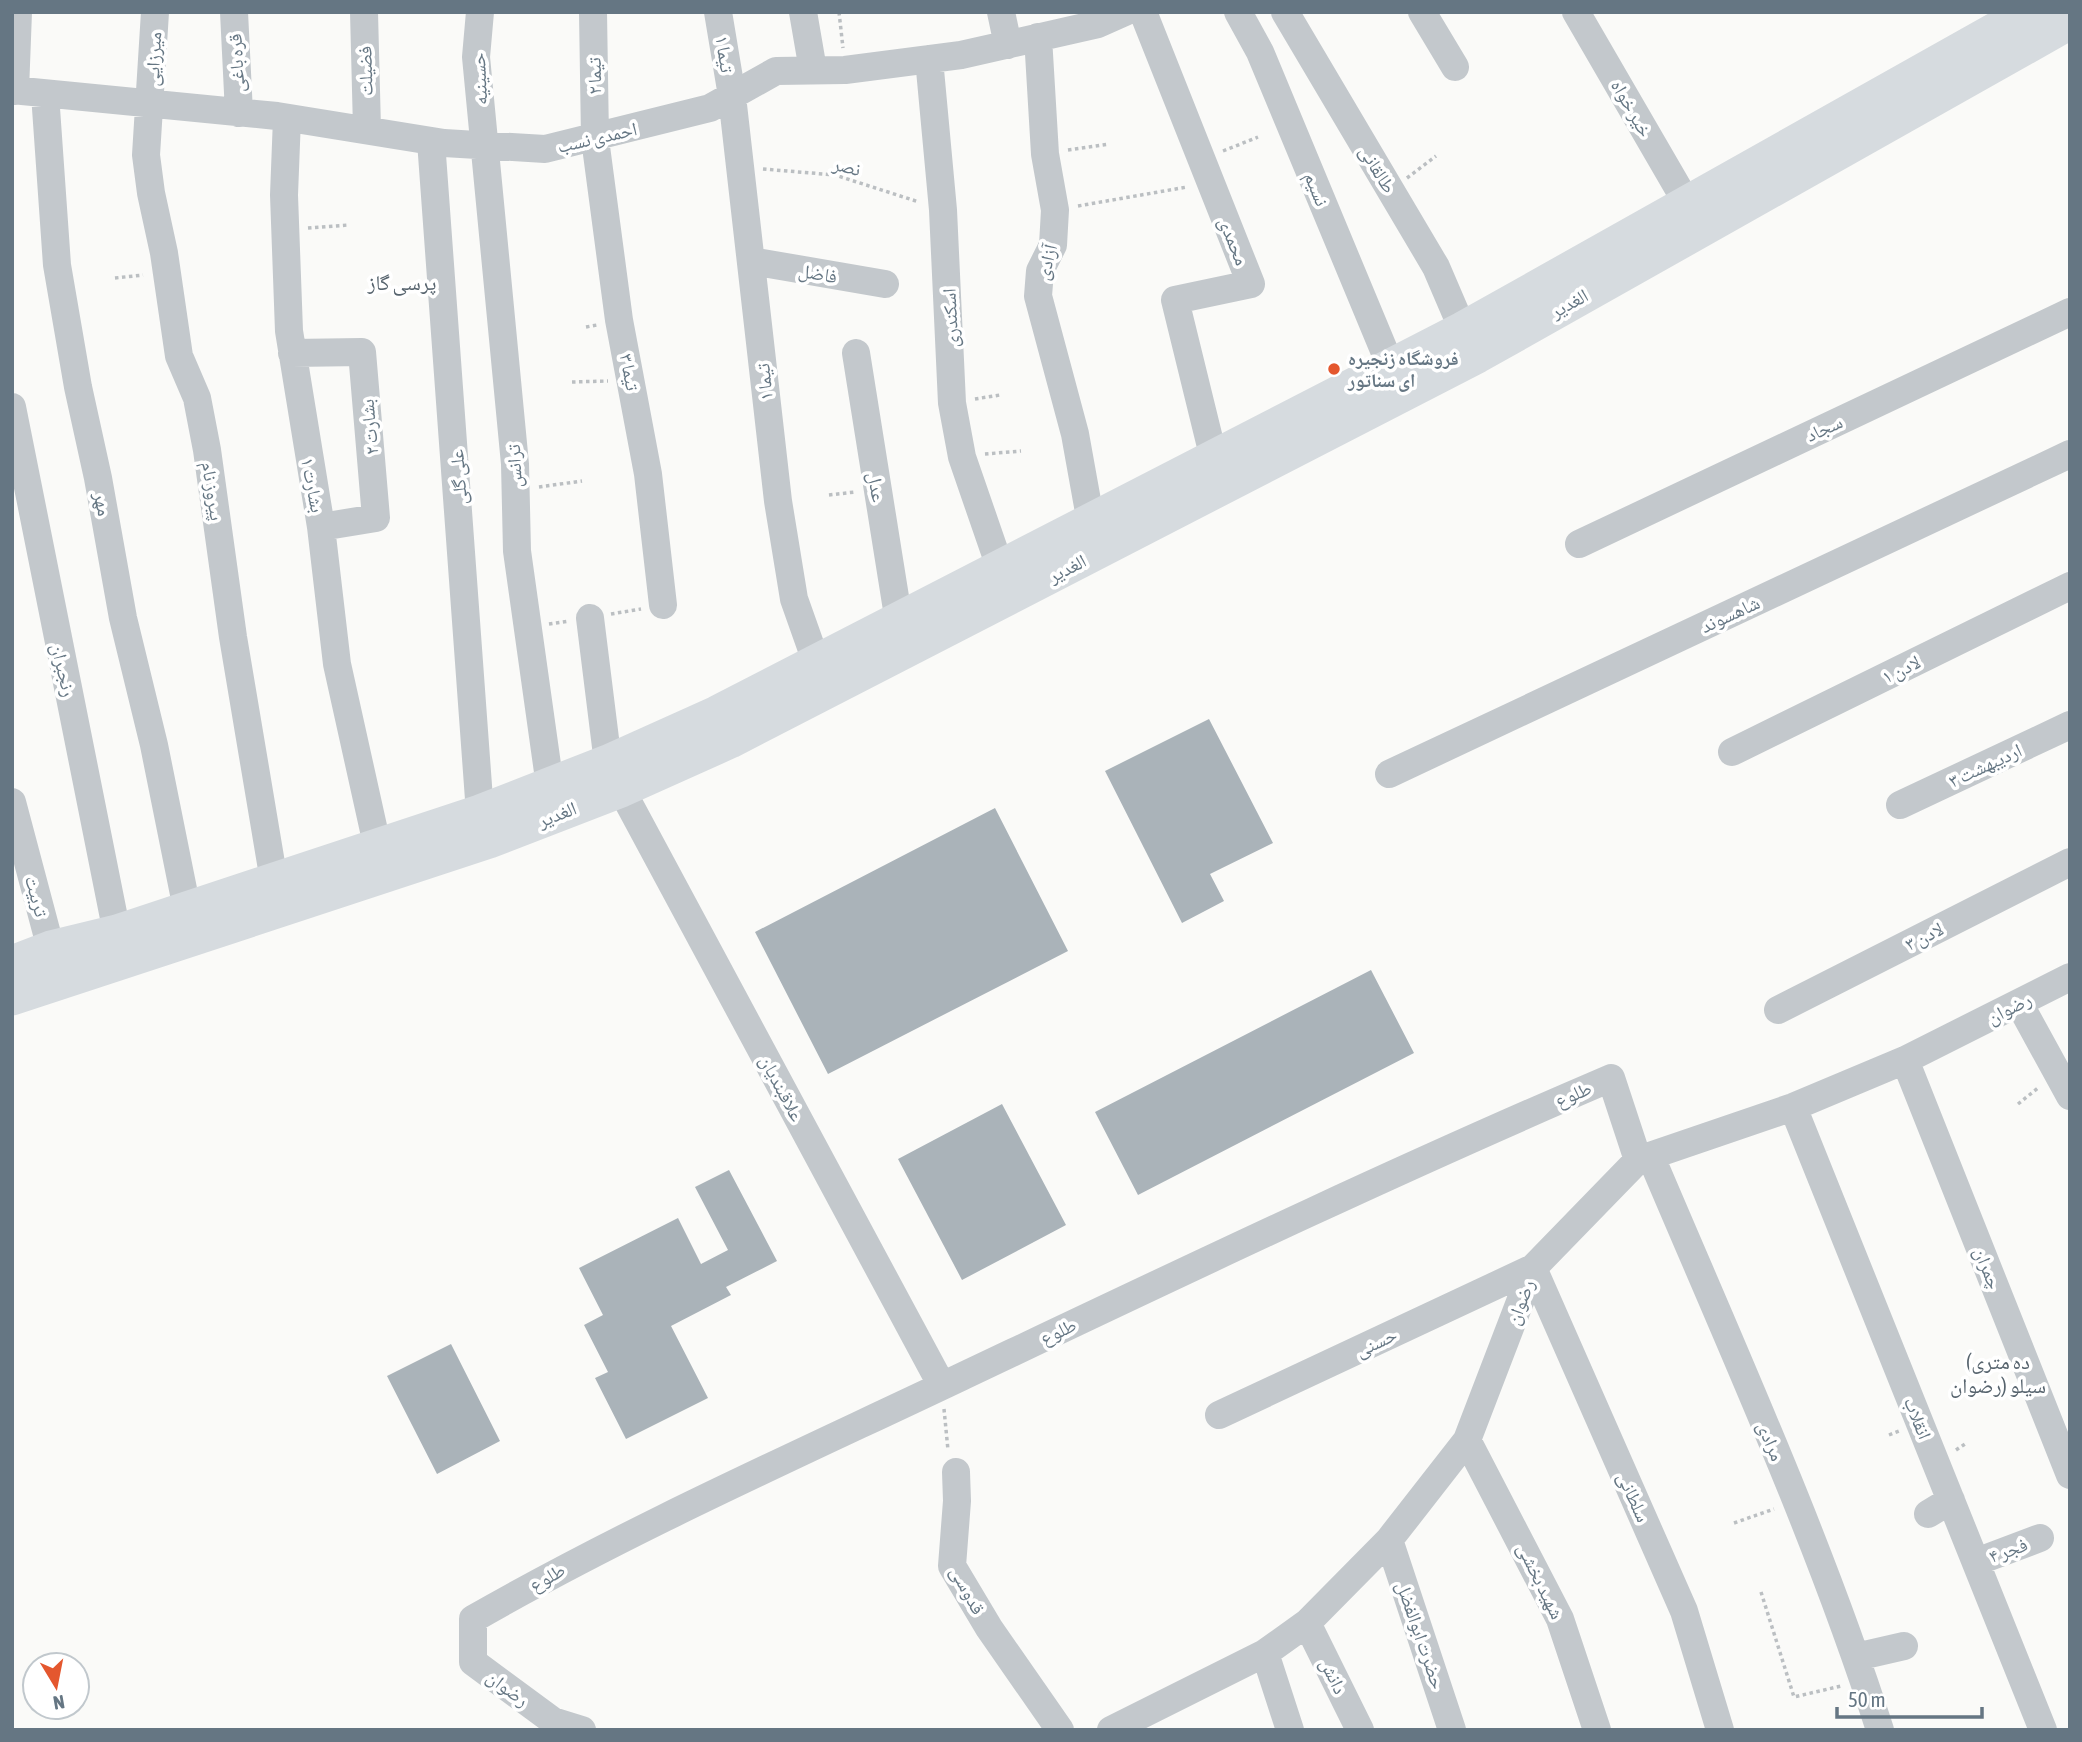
<svg xmlns="http://www.w3.org/2000/svg" width="2082" height="1742" viewBox="0 0 2082 1742" font-family="'Asap Condensed','Noto Naskh Arabic',sans-serif">
<style>
.building{fill:#aab3b9}
.lines{fill:none;stroke-linecap:round;stroke-linejoin:round}
.path{stroke:#bbbfc2;stroke-width:3.5;stroke-dasharray:3.5 3.5;stroke-linecap:butt}
.minor{stroke:#c3c8cc;stroke-width:28}
.major{stroke:#d6dbdf;stroke-width:37}
.poi-dot{fill:#e4572e;stroke:#fff;stroke-width:2.5}
.labels{text-anchor:middle;dominant-baseline:central;stroke-width:7;stroke-linejoin:round;paint-order:stroke}
.street-label{font-size:19px;fill:#657683;stroke:#fff}
.poi-label{font-size:19px;font-weight:bold;fill:#657683;stroke:#fff;text-anchor:start}
.neighbourhood-label{font-size:21px;fill:#57646e;stroke:#fff}
</style>
<rect width="100%" height="100%" fill="#fafaf8"/>
<path class="building" d="M1209 719 1273 843 1210 874 1224 901 1182 923 1105 771Z
M995 808 1068 951 828 1074 755 932Z
M1371 970 1414 1053 1138 1195 1095 1112Z
M1002 1104 1066 1225 962 1280 898 1159Z
M729 1170 777 1261 726 1287 731 1295 671 1326 708 1398 626 1439 595 1378 608 1372 584 1325 603 1315 579 1268 678 1218 701 1264 728 1250 695 1187Z
M451 1344 500 1441 437 1474 387 1376Z"/>
<g class="lines">
<path class="path" d="M839 12 843 48
M1068 150 1109 144
M1223 151 1258 137
M763 169 835 175 919 202
M1407 178 1436 156
M1078 206 1187 187
M308 228 348 225
M115 278 143 275
M586 327 597 325
M572 382 608 381
M975 399 1000 395
M985 454 1021 451
M539 487 582 481
M829 495 855 492
M611 614 641 609
M549 624 569 621
M2018 1104 2038 1088
M944 1409 948 1450
M1889 1435 1899 1431
M1956 1450 1965 1444
M1734 1523 1774 1509
M1761 1592 1794 1697 1841 1686"/>
<path class="minor" d="M155 12 146 155 151 193 164 253 179 356 197 398 207 450 233 637 274 881
M234 12 239 113
M364 12 367 129
M480 12 476 57 515 464 517 551 550 786
M593 12 595 139 619 320 648 474 663 605
M718 12 732 96 778 501 794 599 817 664
M803 12 813 70
M1001 12 1008 45
M1143 12 1251 284 1175 300 1214 459
M1238 12 1260 52 1391 367
M1285 12 1436 267 1463 330
M1422 12 1455 67
M1576 12 1688 205
M1038 37 1045 154 1055 210 1053 245 1040 271 1038 296 1075 434 1091 523
M929 59 943 210 952 403 962 457 1001 570
M12 90 277 116 444 143 545 149 710 108 776 71 845 70 961 55 1098 24 1125 12
M15 91 18 12
M45 94 57 265 78 387 98 478 123 618 154 745 187 909
M287 118 284 195 289 331 321 527 337 664 378 849
M431 141 480 813
M751 261 885 284
M292 353 362 352 376 518 321 527
M856 353 899 622
M12 407 117 933
M1579 544 2070 312
M590 618 608 763
M1732 752 2070 586
M1389 774 2070 454
M621 789 942 1386
M12 802 51 949
M1900 805 2070 725
M2019 1003 2070 1096
M1778 1010 2070 862
M1905 1060 2070 1475
M1793 1107 2043 1730
M1651 1157C1731 1346 1817 1534 1880 1730
M1219 1415 1533 1268 1684 1611 1720 1730
M1467 1440 1560 1619 1597 1730
M956 1472 957 1501 952 1566 989 1628 1060 1730
M1928 1514 1951 1500
M1389 1540 1452 1730
M1976 1562 2040 1538
M1307 1623 1360 1730
M1265 1653 1290 1730
M1856 1657 1904 1646
M582 1730 553 1721 473 1662V1619C630 1529 797 1455 961 1377 1176 1275 1391 1172 1611 1078L1638 1160
M1111 1730 1265 1653 1307 1623 1389 1540 1467 1440 1533 1268 1638 1160 1793 1107 1905 1060 2070 977"/>
<path class="major" d="M12 964 51 949 117 933 480 813 608 763 717 714 1463 330 2029 12
M12 997 489 840 621 789 730 740 1477 355 2070 21"/>
</g>
<circle class="poi-dot" cx="1334" cy="369" r="7"/>
<g class="labels">
<g class="street-label">
<text transform="translate(725 54) rotate(81)">۱ تیما</text>
<text transform="translate(153 59) rotate(-87)">میرزایی</text>
<text transform="translate(236 63) rotate(-93)">قره باغی</text>
<text transform="translate(365 71) rotate(-92)">فضیلت</text>
<text transform="translate(594 76) rotate(-91)">تیما ۲</text>
<text transform="translate(479 79) rotate(-93)">حسینیه</text>
<text transform="translate(1632 108) rotate(60)">خیر خواه</text>
<text transform="translate(597 137) rotate(-13)">احمدی نسب</text>
<text transform="translate(847 166) rotate(14)">نصر</text>
<text transform="translate(1378 169) rotate(59)">طالقانی</text>
<text transform="translate(1317 189) rotate(68)">نسیم</text>
<text transform="translate(1234 241) rotate(68)">محمدی</text>
<text transform="translate(1046 262) rotate(-75)">آزادی</text>
<text transform="translate(818 273) rotate(10)">فاضل</text>
<text transform="translate(1569 303) rotate(-29)">الغدیر</text>
<text transform="translate(950 318) rotate(-93)">اسکندری</text>
<text transform="translate(630 372) rotate(79)">تیما ۳</text>
<text transform="translate(764 382) rotate(-96)">تیما ۱</text>
<text transform="translate(369 427) rotate(-95)">بشارت ۲</text>
<text transform="translate(1824 428) rotate(-25)">سجاد</text>
<text transform="translate(514 466) rotate(-93)">ترانس</text>
<text transform="translate(458 477) rotate(-94)">علی گلی</text>
<text transform="translate(313 485) rotate(79)">بشارت ۱</text>
<text transform="translate(877 487) rotate(81)">عدل</text>
<text transform="translate(213 491) rotate(81)">پیروز نام</text>
<text transform="translate(103 504) rotate(79)">مهر</text>
<text transform="translate(1067 568) rotate(-27)">الغدیر</text>
<text transform="translate(1730 614) rotate(-25)">شاهسوند</text>
<text transform="translate(1901 669) rotate(-26)">لادن ۱</text>
<text transform="translate(64 670) rotate(77)">رنجبران</text>
<text transform="translate(1985 765) rotate(-25)">اردیبهشت ۳</text>
<text transform="translate(557 814) rotate(-21)">الغدیر</text>
<text transform="translate(37 896) rotate(75)">تربیت</text>
<text transform="translate(1924 936) rotate(-27)">لادن ۳</text>
<text transform="translate(2009 1008) rotate(-27)">رضوان</text>
<text transform="translate(782 1088) rotate(62)">علاقبندیان</text>
<text transform="translate(1573 1094) rotate(-23)">طلوع</text>
<text transform="translate(1988 1268) rotate(68)">چمران</text>
<text transform="translate(1520 1302) rotate(-69)">رضوان</text>
<text transform="translate(1058 1331) rotate(-25)">طلوع</text>
<text transform="translate(1376 1342) rotate(-25)">حسنی</text>
<text transform="translate(1918 1418) rotate(68)">انقلاب</text>
<text transform="translate(1771 1441) rotate(67)">مرادی</text>
<text transform="translate(1634 1497) rotate(66)">سلطانی</text>
<text transform="translate(2008 1550) rotate(-20)">فجر ۴</text>
<text transform="translate(547 1577) rotate(-29)">طلوع</text>
<text transform="translate(1541 1581) rotate(64)">شهید بخشی</text>
<text transform="translate(968 1590) rotate(62)">قدوسی</text>
<text transform="translate(1421 1635) rotate(71)">حضرت ابوالفضل</text>
<text transform="translate(1334 1676) rotate(64)">دانش</text>
<text transform="translate(508 1688) rotate(37)">رضوان</text>
</g>
<g class="poi-label">
<text x="1348" y="358">فروشگاه زنجیره<tspan x="1348" dy="22">ای سناتور</tspan></text>
</g>
<g class="neighbourhood-label">
<text x="402" y="282">پرسی گاز</text>
<text x="1998" y="1361">(ده متری<tspan x="1998" dy="24">سیلو (رضوان</tspan></text>
</g>
</g>
<rect width="2082" height="1742" fill="none" stroke="#657683" stroke-width="28"/>
<g transform="translate(56 1686) rotate(170)"><circle r="33" fill="#ffffff" stroke="#c1c8cd" stroke-width="2"/>
<path d="M0-5L12 26L0 18L-12 26Z" fill="#e4572e"/>
<text y="-10" font-size="19" font-weight="bold" text-anchor="middle" fill="#657683">N</text>
</g>
<path d="M1837 1707v10h145v-10" fill="none" stroke="#657683" stroke-width="3.5"/>
<text x="1848" y="1707" font-size="21" fill="#657683" stroke="#ffffff" stroke-width="5" paint-order="stroke">50 m</text>
</svg>
